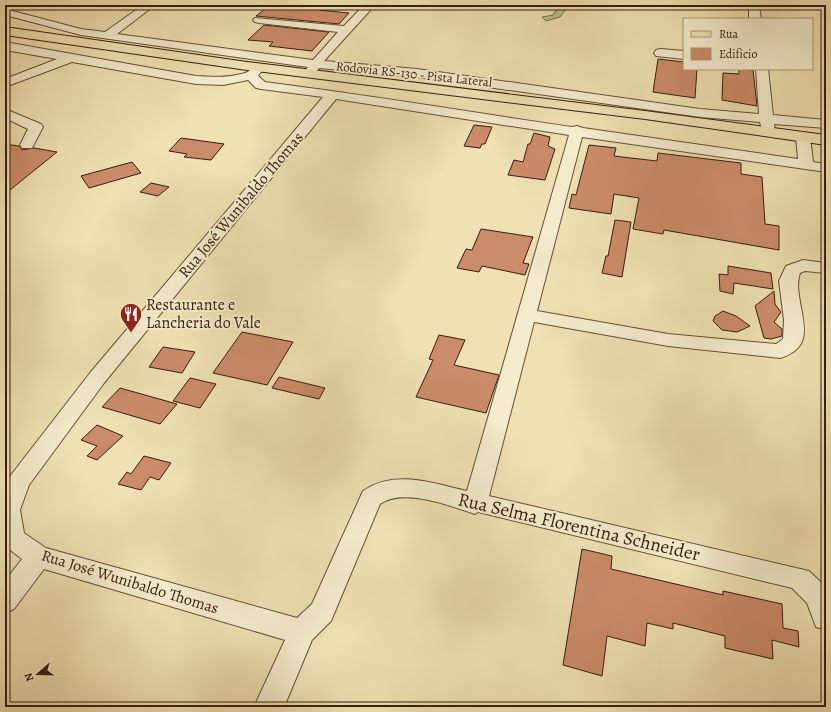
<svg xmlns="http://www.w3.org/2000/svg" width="831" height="712" viewBox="0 0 831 712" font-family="Alegreya,serif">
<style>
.green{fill:#bcc28a;stroke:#78704a}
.building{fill:#cc8b6a;stroke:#341f0b}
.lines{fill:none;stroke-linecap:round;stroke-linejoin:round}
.minor-casing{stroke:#635035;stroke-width:2}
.major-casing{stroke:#341f0b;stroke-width:2}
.minor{fill:#f5eccd;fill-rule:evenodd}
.major{fill:#efe1b2;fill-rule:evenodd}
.labels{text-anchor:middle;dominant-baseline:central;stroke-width:4;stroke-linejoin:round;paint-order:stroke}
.far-street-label{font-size:13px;fill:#341f0b;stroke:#f5eccd}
.street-label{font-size:16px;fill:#341f0b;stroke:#f5eccd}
.poi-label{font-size:16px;fill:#341f0b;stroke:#f5eccd;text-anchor:start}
.near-street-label{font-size:19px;fill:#341f0b;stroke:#f5eccd}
</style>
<rect width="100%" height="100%" fill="#efe1b2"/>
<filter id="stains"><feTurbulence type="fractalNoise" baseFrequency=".005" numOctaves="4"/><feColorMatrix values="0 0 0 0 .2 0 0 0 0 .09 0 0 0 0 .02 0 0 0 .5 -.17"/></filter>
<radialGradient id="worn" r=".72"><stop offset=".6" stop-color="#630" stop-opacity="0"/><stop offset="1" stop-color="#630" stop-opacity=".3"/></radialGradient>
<path class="green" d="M559 5H570L564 7 566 9 560 17 546 21 542 17 553 15Z"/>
<path class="building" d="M274 5 297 8 300 5H324L319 10 349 13 339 24 256 16 269 6Z
M264 25 329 32 312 51 269 46 273 42 248 40Z
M658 59 684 62V69H697L695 98 653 92Z
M739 69 753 70 757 106 722 100 723 73 739 74Z
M474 125 492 127 485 144H482L480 148 464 146Z
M534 133 550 137 548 146 555 149 545 180 508 175 514 160 523 162 528 144H530Z
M181 138 224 144 211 160 184 157 187 154 169 151Z
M5 144 19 146 22 150 34 148 57 152 5 194Z
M589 145 616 148 614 156 657 161 658 153 741 163V174L762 177 765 224 779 226V250L664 230 663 234 633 229 639 198 614 194 611 214 569 208 572 194 576 195Z
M132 162 141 173 89 188 81 176Z
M151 183 169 187 158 196 140 192Z
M615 220 631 222 622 277 602 273 606 256H608Z
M481 229 533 237 523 263 529 264 525 275 482 266 479 272 457 268 466 249 472 250Z
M728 266 771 273 773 289 734 283 733 294 720 291 719 274 728 275Z
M774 291 775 304 781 312 774 322 782 329V336L771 339 764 338 755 306Z
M723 311 736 316 750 326 737 332 722 330 713 321 715 316Z
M242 332 293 342 267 385 213 373Z
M439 335 465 340 454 365 499 375 486 413 416 397 433 360 429 359Z
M163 347 195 352 182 373 149 367Z
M279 377 325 388 319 399 272 388Z
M190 378 216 384 200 408 173 401Z
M120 388 177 404 160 424 102 407Z
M97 425 123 436 97 460 87 456 97 446 81 440Z
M144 456 171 463 159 480 150 477 141 490 118 484 127 472 131 474Z
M582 549 612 556 611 569 723 595V591L782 604 783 628 798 631 799 647 772 640 773 659 725 648V636L673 623V629L647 623 645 646 607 636 602 676 563 665Z"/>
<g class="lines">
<g class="minor-casing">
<path id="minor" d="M143 5H155L117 34 313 60 338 32 259 23 255 22 253 20 255 18 344 26 364 5H375L324 61 417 69 700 109 759 114 756 69H768L773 115 826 120V128L774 124 775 133 773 136H763L760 122 700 117 417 77 319 68 314 75 310 76 304 72 308 67 81 35 5 15V9L81 29 105 32Z
M749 5H759L761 19H749Z
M5 42 196 76C212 77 229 78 245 73 250 72 252 66 258 64L264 68 258 76 265 82C367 95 470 112 572 127L577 126 583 128 798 159 796 137 798 134H808L810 137 813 162 826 164V172L582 137 537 311 668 334 776 344 783 339 784 320 779 281 786 266 803 260 826 263V273L805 271 800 273C790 302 826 345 780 358L668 346 534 322 489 496 809 571 826 587V630L816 627 807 603 792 588 478 512 475 514C451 506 403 487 380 504L331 621 312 640 284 707H254L285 640 44 569 14 609 5 613V581L22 559 5 546V487L11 475 90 373 323 97 261 89 256 88 248 80 223 85 196 84 72 62 5 87V79L57 59 5 50ZM336 99 569 135 467 491C433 483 394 469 363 491L312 604 297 618 46 548 24 533 20 510 29 485 104 383Z
M660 49 684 51V59L656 56 654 53 656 50Z
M5 109 41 124 43 127 32 148H22L20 145 28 129 5 118Z"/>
</g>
<g class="major-casing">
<path id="major" d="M5 27 247 62 645 111 826 135V145L645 119 247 70 5 35Z"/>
</g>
<use href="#minor" class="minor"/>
<use href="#major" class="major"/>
</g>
<defs>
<g id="restaurant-pin" transform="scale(1.15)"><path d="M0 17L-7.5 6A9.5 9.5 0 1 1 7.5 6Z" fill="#8f2418" stroke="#f5eccd"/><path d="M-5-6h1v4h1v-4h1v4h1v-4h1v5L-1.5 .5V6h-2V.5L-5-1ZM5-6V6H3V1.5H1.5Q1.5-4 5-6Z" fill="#fff"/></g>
</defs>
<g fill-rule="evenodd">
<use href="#restaurant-pin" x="131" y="314"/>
</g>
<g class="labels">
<g class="far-street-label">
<text transform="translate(414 74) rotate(6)">Rodovia RS-130 - Pista Lateral</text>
</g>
<g class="street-label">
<text transform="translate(241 205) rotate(-50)">Rua José Wunibaldo Thomas</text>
<text transform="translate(130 582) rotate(17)">Rua José Wunibaldo Thomas</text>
</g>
<g class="poi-label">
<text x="146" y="305">Restaurante e<tspan x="146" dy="18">Lancheria do Vale</tspan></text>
</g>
<g class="near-street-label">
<text transform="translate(579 527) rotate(13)">Rua Selma Florentina Schneider</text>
</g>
</g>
<rect width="831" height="712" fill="none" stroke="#efe1b2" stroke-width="20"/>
<rect x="6" y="6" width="819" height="700" fill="none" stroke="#341f0b" stroke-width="2"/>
<rect x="10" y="10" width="811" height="692" fill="none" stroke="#341f0b"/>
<rect x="683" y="18" width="130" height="52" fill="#f5eccd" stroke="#a89a7f"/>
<rect x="691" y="31" width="20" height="6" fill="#efe1b2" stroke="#a89a7f"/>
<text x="719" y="38" font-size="12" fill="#341f0b">Rua</text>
<rect x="691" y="48" width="20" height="12" fill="#cc8b6a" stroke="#a89a7f"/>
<text x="719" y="58" font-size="12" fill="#341f0b">Edifício</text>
<g transform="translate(38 674) rotate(250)" stroke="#f5eccd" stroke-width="3" paint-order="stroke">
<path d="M0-3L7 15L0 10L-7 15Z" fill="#341f0b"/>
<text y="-6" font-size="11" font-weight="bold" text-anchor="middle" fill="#341f0b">N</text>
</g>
<rect width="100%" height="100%" filter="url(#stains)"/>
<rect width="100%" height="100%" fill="url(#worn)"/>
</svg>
